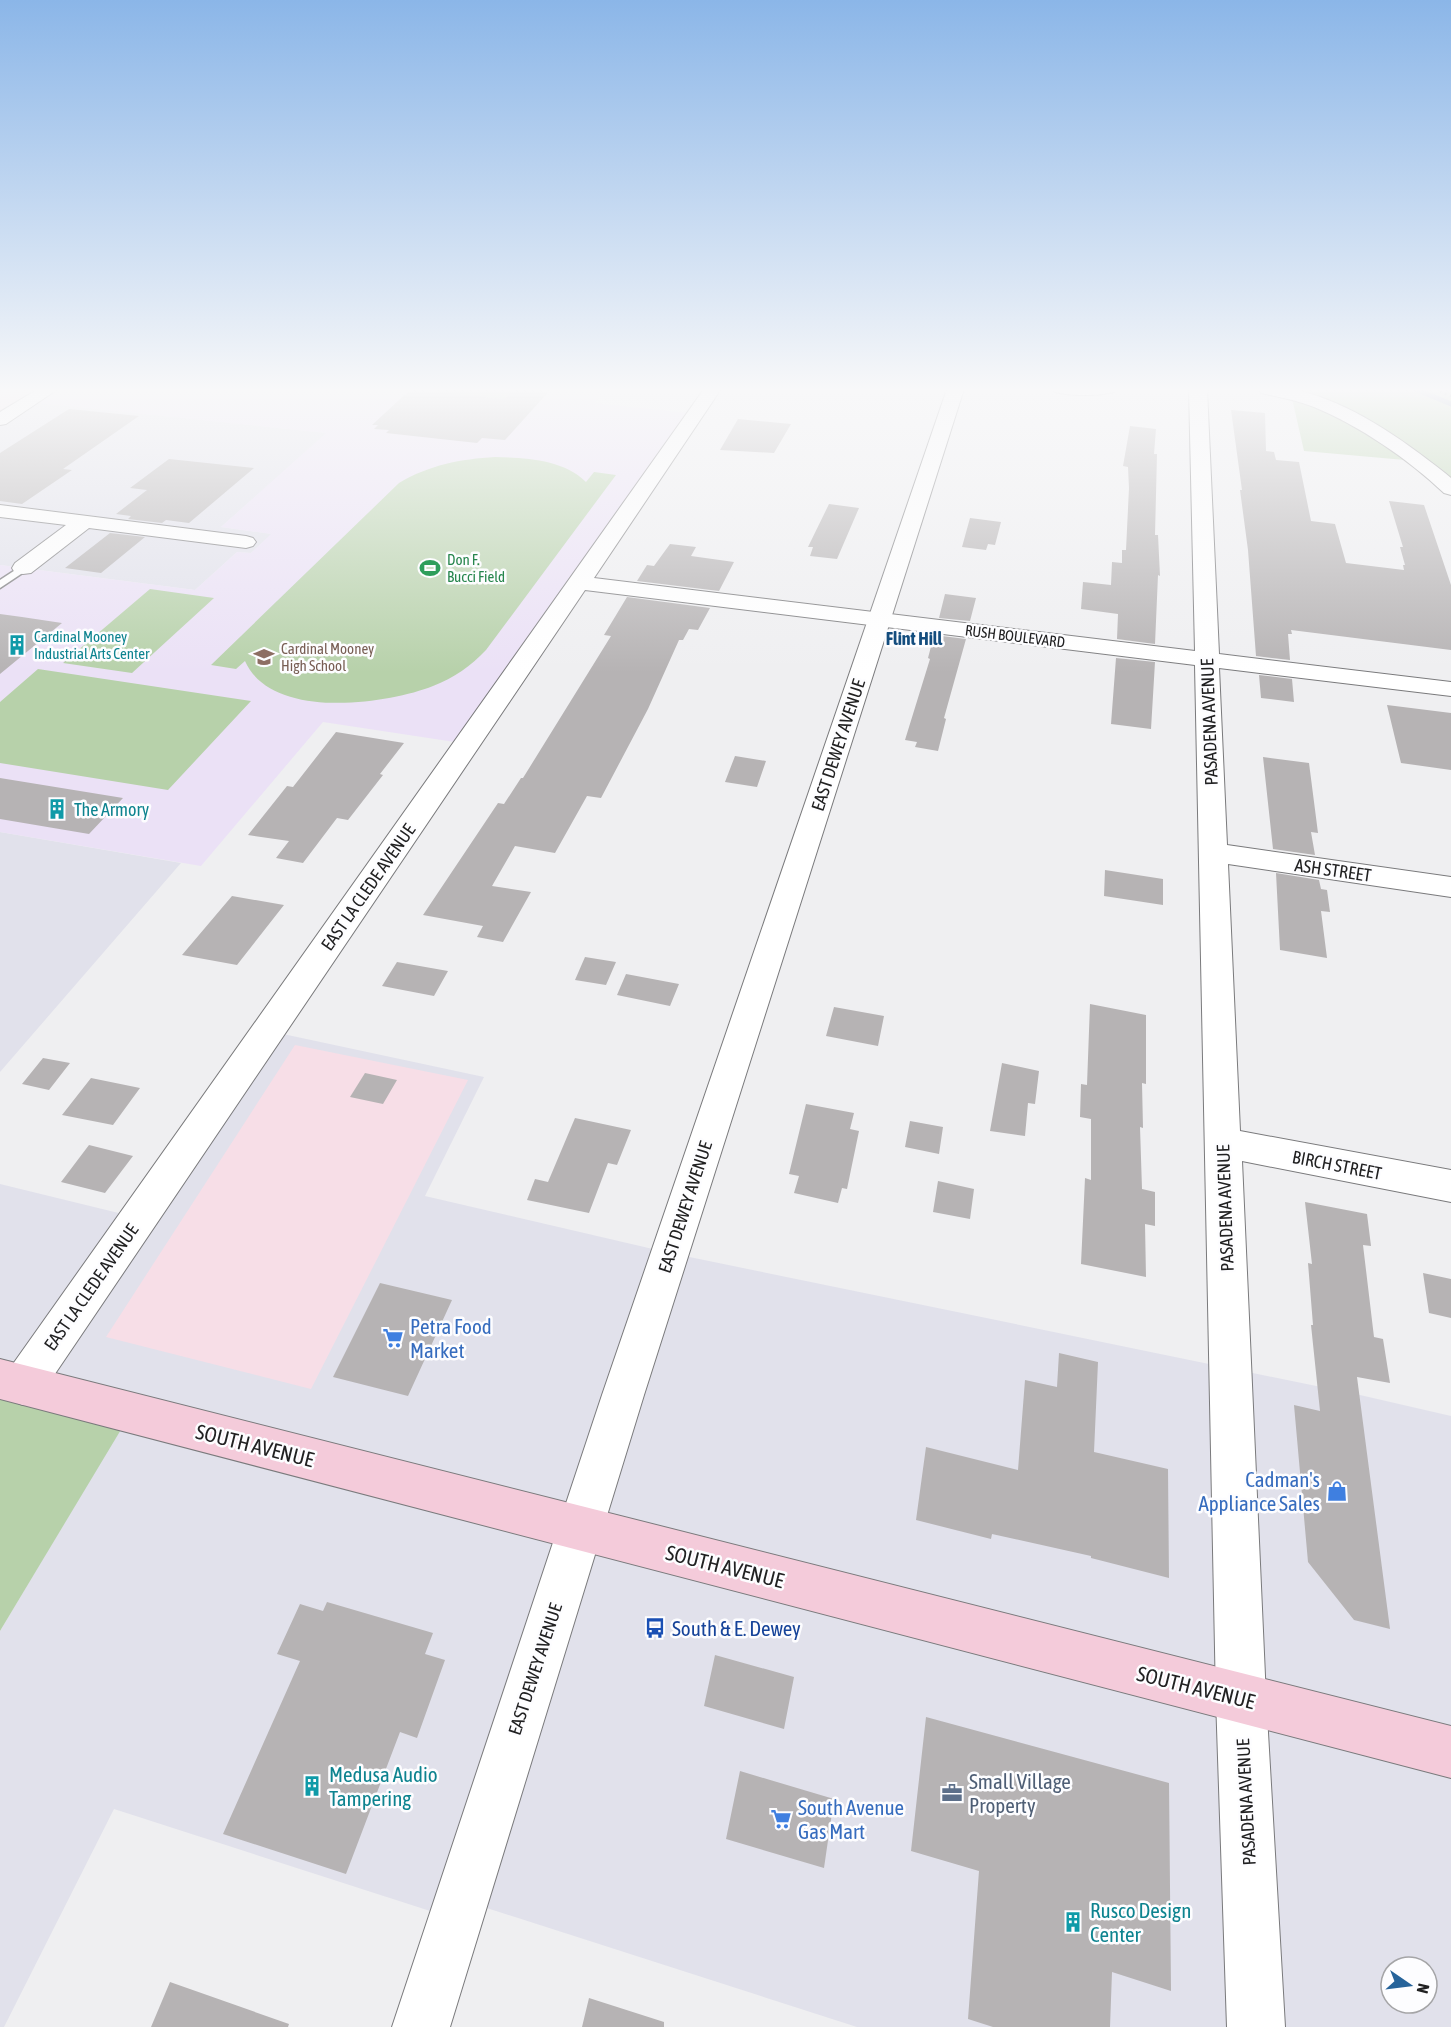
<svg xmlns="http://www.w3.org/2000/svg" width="1451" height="2027" viewBox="0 0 1451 2027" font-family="'Asap Condensed',sans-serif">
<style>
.built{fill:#e1e1eb;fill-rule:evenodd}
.industrial{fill:#f7dee7}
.education{fill:#ebe1f6}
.green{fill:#b7d1aa}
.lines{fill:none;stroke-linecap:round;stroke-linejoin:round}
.stream{stroke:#7a8bad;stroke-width:5}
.building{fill:#b6b3b4}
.service-casing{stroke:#7a7a7c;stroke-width:3}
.minor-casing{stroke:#7a7a7c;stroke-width:2}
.tertiary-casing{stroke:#7a7a7c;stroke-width:2}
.secondary-casing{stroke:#7a7a7c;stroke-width:2}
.service{fill:#fff;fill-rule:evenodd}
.minor{fill:#fff;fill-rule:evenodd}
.tertiary{fill:#fff;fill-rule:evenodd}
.secondary{fill:#f4cbda;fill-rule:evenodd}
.rail{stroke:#474748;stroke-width:3;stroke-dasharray:1.5 4;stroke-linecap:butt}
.labels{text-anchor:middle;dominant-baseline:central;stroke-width:5;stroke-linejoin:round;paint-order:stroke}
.far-leisure-label{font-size:15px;fill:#27864d;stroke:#fdfdff;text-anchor:start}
.far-culture-label{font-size:15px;fill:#0d838f;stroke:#fdfdff;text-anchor:start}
.far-street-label{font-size:15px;fill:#212122;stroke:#fdfdff}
.far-education-label{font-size:15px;fill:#785e54;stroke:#fdfdff;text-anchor:start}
.far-quarter-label{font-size:18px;font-weight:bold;fill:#144d7e;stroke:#fdfdff}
.street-label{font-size:18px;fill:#212122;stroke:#fdfdff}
.culture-label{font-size:18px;fill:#0d838f;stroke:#fdfdff;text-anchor:start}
.near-shop-label{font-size:21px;fill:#366cbe;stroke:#fdfdff;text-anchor:start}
.near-street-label{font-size:21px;fill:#212122;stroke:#fdfdff}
.near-transit-label{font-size:21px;fill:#164399;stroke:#fdfdff;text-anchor:start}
.near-culture-label{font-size:21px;fill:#0d838f;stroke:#fdfdff;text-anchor:start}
.near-service-label{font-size:21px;fill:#4e5e75;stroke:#fdfdff;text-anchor:start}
</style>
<rect width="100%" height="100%" fill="#efeff1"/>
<path class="built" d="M30 402 327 433 221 527 272 534 251 553 237 552 195 590 0 565V420Z
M0 832 181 863 0 1072Z
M269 1031 484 1077 425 1196 670 1253 1360 1395 1451 1416V2027H857L462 1900 455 1919 114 1809 4 2027H0V1631L130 1413 0 1379V1184L139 1218ZM1391 1967H1427V2003H1391Z"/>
<path class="industrial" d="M0 389H50L0 420Z
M295 1045 468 1080 311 1389 106 1337Z"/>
<path class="education" d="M50 389H122L158 393 164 389H605L594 403 697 414 468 744 323 722 201 866 0 832V565L195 590 237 552 251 553 271 534 221 527 326 433 30 402Z"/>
<path class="green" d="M437 389H514L504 399 434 392Z
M1267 389H1451V489L1416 461 1304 451 1291 394Z
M495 457C525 458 563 459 586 482L594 472 616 475 486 650C471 666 454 678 433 686 385 705 271 720 245 661L236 669 211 665 399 483C429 465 461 459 495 457Z
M150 589 214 598 132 673 63 663Z
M38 669 251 701 168 790 0 763V702Z
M0 1379 131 1413 0 1631Z"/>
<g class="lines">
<path class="stream" d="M1415 389 1451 404"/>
</g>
<path class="building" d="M411 389 504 399 514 389H551L505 440 482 438 477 443 386 433 389 430 374 429 378 425H372Z
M69 409 139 416 63 469 72 470 22 504 0 501V453Z
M1231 410 1265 413 1266 451 1274 452 1276 460 1299 462 1311 521 1335 524 1346 563 1404 570 1403 565H1405L1400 547H1403L1389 501 1424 505 1451 585V650L1291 630 1292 634H1288L1290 660 1256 656 1248 550 1240 490H1242Z
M738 419 791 424 774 453 720 450Z
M1130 426 1156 429 1154 454H1157L1155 535H1158L1160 576 1158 575 1155 644 1117 639 1118 614 1081 609 1083 582 1111 585 1112 562 1122 563V550H1126L1129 488 1128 467 1123 466Z
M169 459 254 468 189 523 166 520 162 523 128 519 131 516 116 514 147 490 130 488Z
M829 504 859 508 837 559 810 556 813 547H808Z
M970 518 1001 522 995 545 988 544 986 550 962 547Z
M110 533 145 537 101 573 65 568Z
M670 544 696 547 691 556 734 562 719 591 637 581 647 565 654 566Z
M945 594 976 598 970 621 939 618Z
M627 597 710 608 698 630 689 629 683 640H679L648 709 601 798 587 796 555 853 515 846 492 886 531 892 503 942 477 937 483 926 423 915 498 803 504 804 521 778H523L611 636 604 635Z
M0 614 22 617 62 623 0 674Z
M934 635 966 639 944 718 946 719 938 751 915 747 917 742 905 740 930 659 928 658Z
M1116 658 1155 662 1151 729 1111 724Z
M1259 675 1292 679 1294 702 1261 698Z
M1387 705 1451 713V770L1401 763Z
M336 732 404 743 380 774 383 775 348 820 337 818 303 863 276 858 289 841 248 835 287 786 293 787Z
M735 756 766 761 757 787 725 782Z
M1263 757 1309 763 1318 833 1311 832 1315 855 1273 849Z
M0 778 123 798 89 834 0 819Z
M1105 870 1163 879V905L1104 896Z
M1276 873 1319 880 1321 889 1327 890 1330 912 1321 911 1327 958 1280 950Z
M232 896 284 905 237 965 182 955Z
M585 957 616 962 606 985 575 980Z
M397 962 448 971 434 996 382 986Z
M626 974 679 984 670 1006 617 995Z
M1090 1004 1146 1015V1084L1142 1083 1143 1128 1140 1127 1142 1189 1155 1192V1226L1145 1224 1146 1277 1081 1264 1085 1178 1091 1180V1119L1080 1117 1081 1084 1087 1085Z
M834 1007 884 1016 878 1046 826 1036Z
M43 1058 70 1063 49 1090 22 1084Z
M1002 1063 1039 1071 1035 1104 1028 1103 1025 1136 990 1131Z
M365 1073 397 1080 383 1104 350 1097Z
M91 1078 140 1088 113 1125 62 1115Z
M806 1104 854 1113 850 1129 859 1131 847 1189 842 1188 838 1203 794 1193 799 1176 789 1174Z
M575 1118 631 1130 617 1165 608 1163 589 1213 527 1200 535 1179 548 1182Z
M910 1121 943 1127 939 1154 905 1147Z
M89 1145 133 1156 105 1193 61 1182Z
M938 1181 974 1189 970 1219 933 1212Z
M1305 1202 1367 1214 1371 1246 1363 1245 1374 1337 1383 1339 1390 1383 1357 1377 1390 1629 1354 1620 1308 1562 1294 1405 1320 1411 1311 1325H1313L1308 1263 1312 1264Z
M1423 1273 1451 1279V1318L1429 1313Z
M380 1283 452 1300 408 1396 333 1377Z
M1059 1353 1098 1362 1094 1452 1168 1469 1169 1578 1091 1558V1556L992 1534 991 1539 916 1520 926 1447 1018 1470 1025 1380 1057 1387Z
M327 1602 433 1633 425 1654 445 1660 417 1738 400 1732 346 1874 223 1834 300 1661 277 1654 300 1604 323 1611Z
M715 1655 794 1677 784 1729 704 1706Z
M926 1717 1169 1783 1171 1991 1112 1972 1110 2027H993L968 2019 979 1871 911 1851Z
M740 1771 834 1799 824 1868 726 1839Z
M170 1982 289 2024 288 2027H151Z
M589 1998 664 2022V2027H582Z"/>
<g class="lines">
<g class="service-casing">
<path id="service" d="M23 565 28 568 27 570 0 588V580Z"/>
</g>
<g class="minor-casing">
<path id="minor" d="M704 389H721L594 578 1195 651 1189 389H1207L1219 654 1451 682V696L1219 668 1227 845 1451 877V897L1228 864 1240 1131 1451 1170V1202L1242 1161 1266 1698 1285 2027H1227L1216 1698 1195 665 585 590 38 1399 23 1405 8 1399 2 1385 8 1371Z
M1050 389H1119C1113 397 1056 397 1050 389Z
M1259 389C1271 389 1284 387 1296 390 1350 402 1402 439 1445 473L1451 478V495L1444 493C1408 459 1360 426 1314 407 1297 400 1279 397 1261 393Z
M0 505 246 536 253 538 256 542 253 546 246 548 89 528 31 573 23 574 15 573 12 568 15 563 66 525 0 517Z"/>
</g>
<g class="tertiary-casing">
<path id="tertiary" d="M38 389H58L6 424 0 425V412Z
M947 389H964L644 1395 450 2027H392L602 1395Z"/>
</g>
<g class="secondary-casing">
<path id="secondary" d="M0 1359 1451 1726V1778L0 1399Z"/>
</g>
<use href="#service" class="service"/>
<use href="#minor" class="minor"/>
<use href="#tertiary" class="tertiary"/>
<use href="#secondary" class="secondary"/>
<path class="rail" d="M1435 389 1451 396"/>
</g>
<linearGradient id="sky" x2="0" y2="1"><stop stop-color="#8bb6e8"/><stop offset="0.58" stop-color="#f8f8f9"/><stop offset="1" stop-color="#f8f8f9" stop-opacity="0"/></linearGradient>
<rect width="1451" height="673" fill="url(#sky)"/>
<defs>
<g id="stadium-bare" transform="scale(1.62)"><path d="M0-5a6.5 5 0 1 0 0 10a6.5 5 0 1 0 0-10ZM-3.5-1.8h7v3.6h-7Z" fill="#2e9e5b" stroke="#fdfdff" stroke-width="2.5" paint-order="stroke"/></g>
<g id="building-bare" transform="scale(1.62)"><path d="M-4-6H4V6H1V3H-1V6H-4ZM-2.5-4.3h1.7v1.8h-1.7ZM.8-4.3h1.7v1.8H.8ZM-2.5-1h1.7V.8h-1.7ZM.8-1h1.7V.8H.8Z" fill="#0f9aa8" stroke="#fdfdff" stroke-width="2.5" paint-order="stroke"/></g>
<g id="school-bare" transform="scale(1.62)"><path d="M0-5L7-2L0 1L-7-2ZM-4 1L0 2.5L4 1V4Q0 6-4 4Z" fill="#8d6e63" stroke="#fdfdff" stroke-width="2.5" paint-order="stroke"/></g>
<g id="supermarket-bare" transform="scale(1.62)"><path d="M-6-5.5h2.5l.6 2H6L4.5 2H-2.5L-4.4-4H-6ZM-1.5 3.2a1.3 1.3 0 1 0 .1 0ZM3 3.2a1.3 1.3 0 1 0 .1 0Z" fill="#3f7fe0" stroke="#fdfdff" stroke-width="2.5" paint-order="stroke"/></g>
<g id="shop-bare" transform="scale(1.62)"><path d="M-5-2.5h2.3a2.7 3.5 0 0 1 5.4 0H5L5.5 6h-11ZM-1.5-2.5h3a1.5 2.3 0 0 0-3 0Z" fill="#3f7fe0" stroke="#fdfdff" stroke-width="2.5" paint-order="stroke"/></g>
<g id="bus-bare" transform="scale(1.62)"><path d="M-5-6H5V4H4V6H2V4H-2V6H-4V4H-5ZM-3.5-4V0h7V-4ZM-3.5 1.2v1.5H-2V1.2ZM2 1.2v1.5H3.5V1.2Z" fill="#1a4fb4" stroke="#fdfdff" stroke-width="2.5" paint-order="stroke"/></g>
<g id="office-bare" transform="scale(1.62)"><path d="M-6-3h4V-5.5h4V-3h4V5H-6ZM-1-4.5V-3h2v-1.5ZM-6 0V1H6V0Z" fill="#5c6f8a" stroke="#fdfdff" stroke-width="2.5" paint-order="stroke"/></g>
</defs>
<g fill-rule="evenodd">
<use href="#stadium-bare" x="430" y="568"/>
<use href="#building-bare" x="17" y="645"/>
<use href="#school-bare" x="264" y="657"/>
<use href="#building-bare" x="57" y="809"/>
<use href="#supermarket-bare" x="393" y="1338"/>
<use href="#shop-bare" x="1337" y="1491"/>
<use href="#bus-bare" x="655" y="1628"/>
<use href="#building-bare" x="312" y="1786"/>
<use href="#office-bare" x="952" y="1793"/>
<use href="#supermarket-bare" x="781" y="1819"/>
<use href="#building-bare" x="1073" y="1922"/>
</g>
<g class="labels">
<g class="far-leisure-label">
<text x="447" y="559">Don F.<tspan x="447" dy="17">Bucci Field</tspan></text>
</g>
<g class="far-culture-label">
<text x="34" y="636">Cardinal Mooney<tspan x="34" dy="17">Industrial Arts Center</tspan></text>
</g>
<g class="far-street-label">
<text transform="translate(1015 636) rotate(7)">RUSH BOULEVARD</text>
</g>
<g class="far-education-label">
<text x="281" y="648">Cardinal Mooney<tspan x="281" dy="17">High School</tspan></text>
</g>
<g class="far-quarter-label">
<text x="914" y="638">Flint Hill</text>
</g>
<g class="street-label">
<text transform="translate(1209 722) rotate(-92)">PASADENA AVENUE</text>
<text transform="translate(838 745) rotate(-72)">EAST DEWEY AVENUE</text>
<text transform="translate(1333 870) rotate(8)">ASH STREET</text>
<text transform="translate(368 887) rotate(-55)">EAST LA CLEDE AVENUE</text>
<text transform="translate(1337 1165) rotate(11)">BIRCH STREET</text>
<text transform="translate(685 1207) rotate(-72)">EAST DEWEY AVENUE</text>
<text transform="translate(1225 1208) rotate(-92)">PASADENA AVENUE</text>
<text transform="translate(91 1287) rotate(-55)">EAST LA CLEDE AVENUE</text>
<text transform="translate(535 1669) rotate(-72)">EAST DEWEY AVENUE</text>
<text transform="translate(1246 1802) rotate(-93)">PASADENA AVENUE</text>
</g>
<g class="culture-label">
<text x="74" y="809">The Armory</text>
</g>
<g class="near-shop-label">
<text x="410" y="1326">Petra Food<tspan x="410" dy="24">Market</tspan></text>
<text x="1320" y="1479" text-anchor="end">Cadman's<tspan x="1320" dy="24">Appliance Sales</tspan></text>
<text x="798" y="1807">South Avenue<tspan x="798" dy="24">Gas Mart</tspan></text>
</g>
<g class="near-street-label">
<text transform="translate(255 1445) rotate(14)">SOUTH AVENUE</text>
<text transform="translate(725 1566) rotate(14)">SOUTH AVENUE</text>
<text transform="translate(1196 1687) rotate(14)">SOUTH AVENUE</text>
</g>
<g class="near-transit-label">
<text x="672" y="1628">South &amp; E. Dewey</text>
</g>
<g class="near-culture-label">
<text x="329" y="1774">Medusa Audio<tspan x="329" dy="24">Tampering</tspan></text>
<text x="1090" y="1910">Rusco Design<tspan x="1090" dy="24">Center</tspan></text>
</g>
<g class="near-service-label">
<text x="969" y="1781">Small Village<tspan x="969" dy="24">Property</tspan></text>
</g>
</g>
<g transform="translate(1409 1985) rotate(104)"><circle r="28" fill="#fdfdff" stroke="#a5a5a7" stroke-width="1.5"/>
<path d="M0-4.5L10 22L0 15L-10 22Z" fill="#26639a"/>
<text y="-9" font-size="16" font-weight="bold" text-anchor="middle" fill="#212122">N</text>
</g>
</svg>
